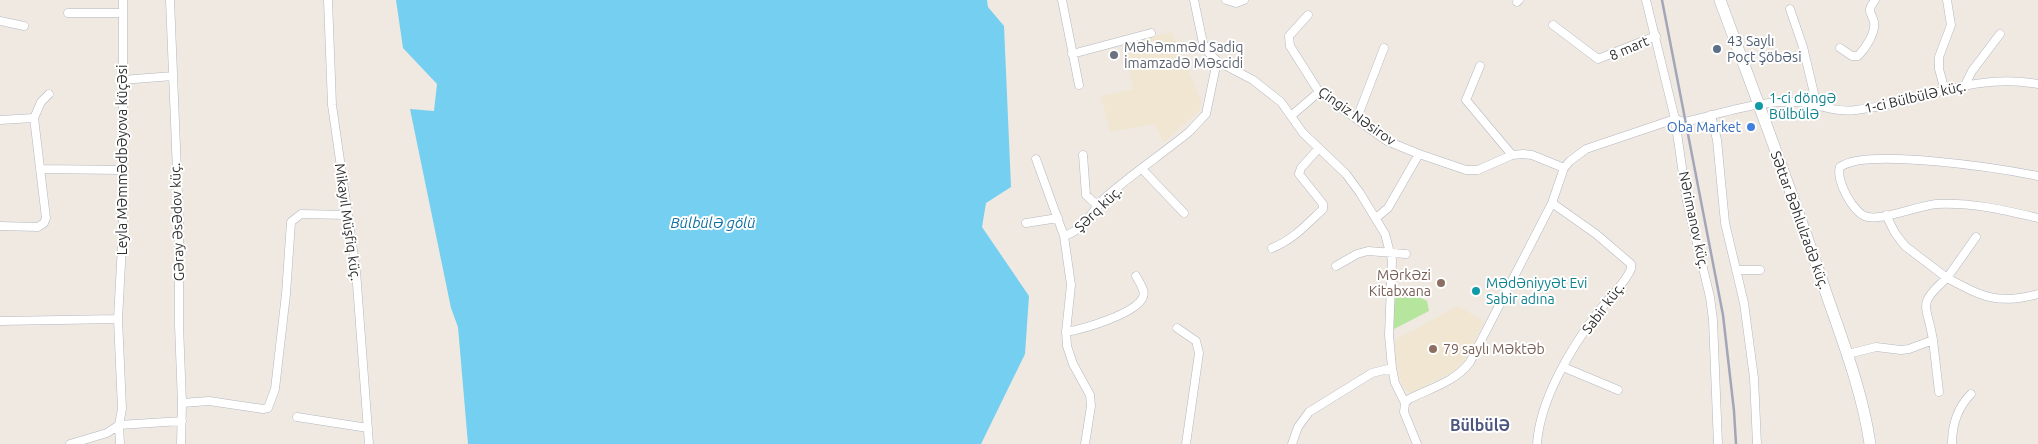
<svg xmlns="http://www.w3.org/2000/svg" width="2038" height="444" viewBox="0 0 2038 444" font-family="Ubuntu,sans-serif">
<style>
.education{fill:#f0e6d1}
.green{fill:#b6e59e}
.water{fill:#75cff0}
.lines{fill:none;stroke-linecap:round;stroke-linejoin:round}
.street-casing{stroke:#b4b7c1;stroke-width:9}
.secondary-casing{stroke:#b4b7c1;stroke-width:12}
.street{stroke:#fff;stroke-width:8}
.secondary{stroke:#fff;stroke-width:11}
.rail{stroke:#a3a6b8;stroke-width:2.5}
.service-dot{fill:#5c6f8a;stroke:#fff;stroke-width:2}
.worship-dot{fill:#6b7280;stroke:#fff;stroke-width:2}
.culture-dot{fill:#0f9aa8;stroke:#fff;stroke-width:2}
.shop-dot{fill:#3f7fe0;stroke:#fff;stroke-width:2}
.education-dot{fill:#8d6e63;stroke:#fff;stroke-width:2}
.labels{text-anchor:middle;dominant-baseline:central;stroke-width:4;stroke-linejoin:round;paint-order:stroke}
.service-label{font-size:14px;fill:#4e5e75;stroke:#fff;text-anchor:start}
.worship-label{font-size:14px;fill:#5b616d;stroke:#fff;text-anchor:start}
.street-label{font-size:14px;fill:#2e2e2e;stroke:#fff}
.culture-label{font-size:14px;fill:#0d838f;stroke:#fff;text-anchor:start}
.shop-label{font-size:14px;fill:#366cbe;stroke:#fff;text-anchor:end}
.education-label{font-size:14px;fill:#785e54;stroke:#fff;text-anchor:end}
.water-label{font-size:15px;font-style:italic;fill:#0d6fa3;stroke:#fff}
.quarter-label{font-size:16px;font-weight:bold;fill:#4d5680;stroke:#fff}
</style>
<rect width="100%" height="100%" fill="#efe9e1"/>
<path class="education" d="M1172 32 1202 102 1199 111 1164 142 1154 124 1110 132 1101 96 1133 89 1123 44Z
M1458 306 1484 322 1465 360 1456 370 1411 393 1403 388 1395 358V340Z"/>
<path class="green" d="M1394 285 1427 301 1429 311 1394 329Z"/>
<path class="water" d="M396 0H987L988 7 1004 26 1011 187 986 203 982 227 1029 296 1025 354 981 444H468L458 327 451 308 410 109 434 111 437 84 403 48Z"/>
<g class="lines">
<g class="street-casing">
<path id="street" d="M170 0 179 221V325L182 403 181 444
M328 0 332 105 356 271 369 444
M1062 0 1079 85
M1194 0 1203 43 1209 53 1217 61 1253 80 1281 102 1303 133 1346 174 1360 193 1385 234 1392 260 1389 335 1392 368 1395 383 1405 403
M1226 0 1236 3 1244 0
M1646 0 1675 119 1687 202 1710 297 1713 320 1718 444
M1517 2 1519 0
M1790 9 1803 47 1817 106
M68 13H123
M1308 15 1289 36 1290 46 1319 92 1387 141 1419 154 1466 170H1478L1512 155 1523 154 1532 155 1564 168
M0 21 24 26
M1553 25 1598 59 1656 36
M1840 48 1852 56H1858C1865 49 1876 33 1874 22 1871 10 1866 13 1875 0
M1072 54 1151 33
M1480 66 1466 100 1512 155
M122 80 173 76
M1965 85 1972 71 2000 34
M1945 91 1939 69V57L1951 25 1947 0
M1711 115 1717 140 1725 223 1744 303 1754 378 1757 444
M1291 116 1319 92
M1357 118 1384 48
M0 120 34 118
M1083 155 1086 195 1098 206
M1036 159 1064 236
M40 169 122 170
M1142 169 1184 213
M2038 176C2003 169 1866 147 1840 167 1835 180 1854 215 1868 217 1885 220 1917 206 1936 204 1971 202 2004 210 2038 218
M1886 215 1895 233 1905 246 1947 278 1976 237
M1376 218 1388 208 1419 154
M1026 223 1058 218
M0 226 38 227 44 223 46 218 34 118 41 102 49 94
M1272 248C1293 240 1307 224 1323 209V204L1299 174 1301 168 1319 148
M1336 266 1357 254 1368 251 1406 254
M1736 270H1760
M0 321 118 319
M1177 328 1196 341 1199 353 1186 444
M1066 332C1083 329 1136 314 1143 297 1146 291 1139 282 1136 276
M1933 340 1939 392
M1848 354 1876 347 1901 350 1909 349 1933 340C1927 304 1916 305 1947 278 1983 297 1997 305 2038 294
M1563 367 1618 390
M182 403 209 401 263 409 268 408 275 389 286 294 291 222 301 214 346 215
M1405 403 1409 399C1431 388 1455 382 1470 362L1552 203 1564 168 1570 161 1586 149 1675 119 1685 122C1719 114 1761 100 1796 102 1817 103 1834 113 1856 110 1921 103 1971 72 2038 84
M1405 403 1404 412 1417 444
M297 417 368 428
M119 425 182 421
M70 444 107 433 119 425
M120 444 119 425 122 409 118 319 123 227V0
M1085 444 1091 406 1090 395 1073 364 1067 346 1066 332 1071 285 1064 236C1088 228 1090 211 1106 197 1132 174 1162 154 1189 132L1206 114 1217 61
M1292 444 1298 427 1309 412 1372 373 1392 368
M1537 444C1540 399 1571 348 1598 312 1609 298 1624 285 1631 269V264L1596 234 1552 203
M1952 444C1952 424 1957 408 1971 394"/>
</g>
<g class="secondary-casing">
<path id="secondary" d="M1720 0C1755 95 1791 189 1823 284 1841 337 1862 389 1870 444"/>
</g>
<use href="#street" class="street"/>
<use href="#secondary" class="secondary"/>
<path class="rail" d="M1662 0 1723 315 1734 411 1736 444"/>
</g>
<circle class="service-dot" cx="1717" cy="49" r="5"/>
<circle class="worship-dot" cx="1114" cy="55" r="5"/>
<g class="culture-dot">
<circle cx="1759" cy="106" r="5"/>
<circle cx="1476" cy="291" r="5"/>
</g>
<circle class="shop-dot" cx="1751" cy="127" r="5"/>
<g class="education-dot">
<circle cx="1441" cy="283" r="5"/>
<circle cx="1433" cy="349" r="5"/>
</g>
<g class="labels">
<g class="service-label">
<text x="1727" y="41">43 Saylı<tspan x="1727" dy="16">Poçt Şöbəsi</tspan></text>
</g>
<g class="worship-label">
<text x="1124" y="47">Məhəmməd Sadiq<tspan x="1124" dy="16">İmamzadə Məscidi</tspan></text>
</g>
<g class="street-label">
<text transform="translate(1629 48) rotate(-23)">8 mart</text>
<text transform="translate(1915 97) rotate(-13)">1-ci Bülbülə küç.</text>
<text transform="translate(1357 116) rotate(35)">Çingiz Nəsirov</text>
<text transform="translate(122 160) rotate(-90)">Leyla Məmmədbəyova küçəsi</text>
<text transform="translate(1098 209) rotate(-44)">Şərq küç.</text>
<text transform="translate(1694 220) rotate(78)">Nərimanov küç.</text>
<text transform="translate(1800 220) rotate(70)">Səttar Bəhlulzadə küç.</text>
<text transform="translate(177 222) rotate(-92)">Gəray Əsədov küç.</text>
<text transform="translate(348 222) rotate(82)">Mikayıl Müşfiq küç.</text>
<text transform="translate(1603 308) rotate(-53)">Sabir küç.</text>
</g>
<g class="culture-label">
<text x="1769" y="98">1-ci döngə<tspan x="1769" dy="16">Bülbülə</tspan></text>
<text x="1486" y="283">Mədəniyyət Evi<tspan x="1486" dy="16">Sabir adına</tspan></text>
</g>
<g class="shop-label">
<text x="1741" y="127">Oba Market</text>
</g>
<g class="education-label">
<text x="1431" y="275">Mərkəzi<tspan x="1431" dy="16">Kitabxana</tspan></text>
<text x="1443" y="349" text-anchor="start">79 saylı Məktəb</text>
</g>
<g class="water-label">
<text x="713" y="222">Bülbülə gölü</text>
</g>
<g class="quarter-label">
<text x="1480" y="425">Bülbülə</text>
</g>
</g>
</svg>
